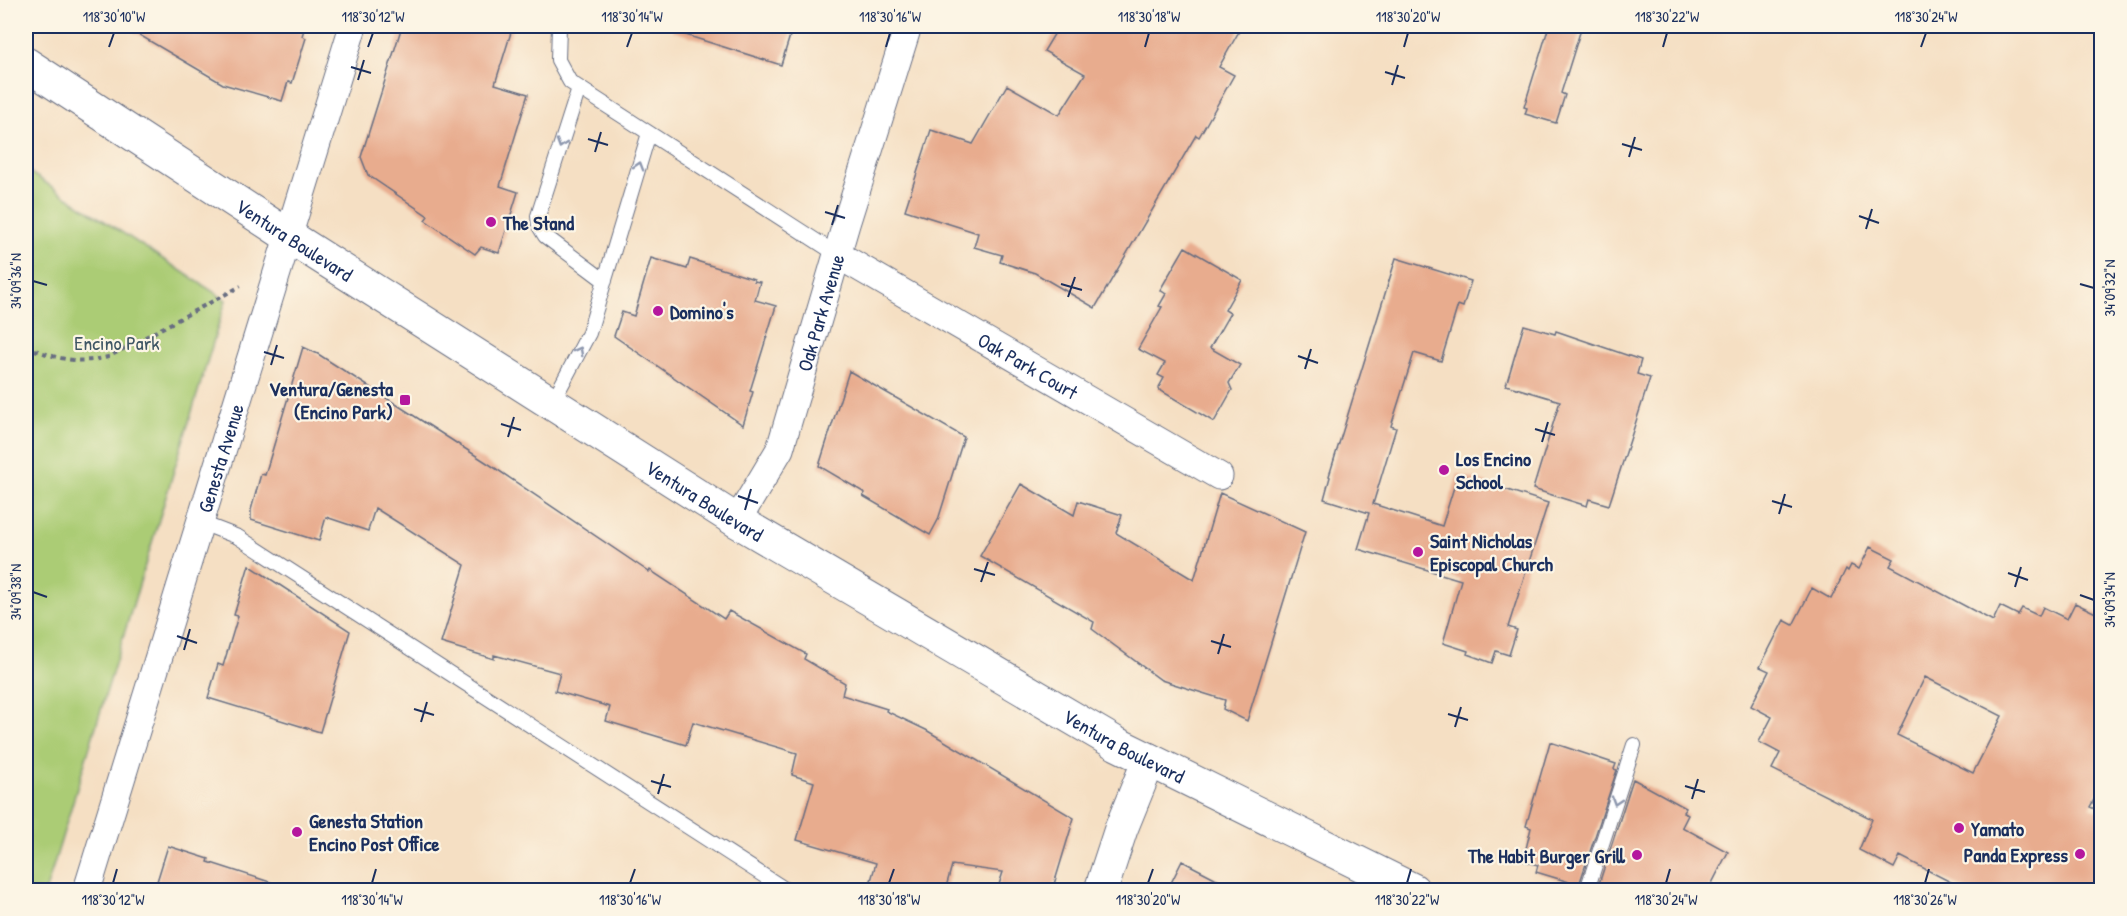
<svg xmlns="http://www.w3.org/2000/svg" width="2127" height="916" viewBox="0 0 2127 916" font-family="'Patrick Hand',sans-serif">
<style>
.green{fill:#abcc74;stroke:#637e69;stroke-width:1.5}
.building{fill:#e8ac8e;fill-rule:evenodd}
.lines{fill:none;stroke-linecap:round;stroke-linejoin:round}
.service-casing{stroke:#676d81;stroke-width:16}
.minor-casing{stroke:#676d81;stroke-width:29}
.tertiary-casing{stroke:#676d81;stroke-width:35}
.primary-casing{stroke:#676d81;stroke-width:35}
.path{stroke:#676d81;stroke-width:4;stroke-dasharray:4.5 4.5;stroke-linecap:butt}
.service{stroke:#fff;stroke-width:14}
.minor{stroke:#fff;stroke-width:27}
.tertiary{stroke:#fff;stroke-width:33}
.primary{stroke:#fff;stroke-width:33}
.oneway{stroke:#8d97ae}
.ticks{fill:none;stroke:#1b2f5e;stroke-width:2}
.poi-dot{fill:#b5179e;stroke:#fcf5e5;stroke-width:2}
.labels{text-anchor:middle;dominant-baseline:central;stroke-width:4.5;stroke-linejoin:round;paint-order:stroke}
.poi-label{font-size:20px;font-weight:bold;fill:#1b2f5e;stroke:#fcf5e5;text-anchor:start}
.street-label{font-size:20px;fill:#1b2f5e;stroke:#fcf5e5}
.park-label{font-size:20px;fill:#3f5664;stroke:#fcf5e5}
.neatline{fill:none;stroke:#1b2f5e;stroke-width:2}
.ticks-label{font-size:15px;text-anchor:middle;fill:#1b2f5e}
</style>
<rect width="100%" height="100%" fill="#fcf5e5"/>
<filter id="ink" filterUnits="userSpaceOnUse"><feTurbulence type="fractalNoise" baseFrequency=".0167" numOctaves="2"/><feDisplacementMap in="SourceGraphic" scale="12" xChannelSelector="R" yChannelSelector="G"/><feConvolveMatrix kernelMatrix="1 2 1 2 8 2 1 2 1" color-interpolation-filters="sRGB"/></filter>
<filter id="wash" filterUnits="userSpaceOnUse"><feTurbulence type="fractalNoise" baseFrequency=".008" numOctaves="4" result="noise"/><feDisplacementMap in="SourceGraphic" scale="24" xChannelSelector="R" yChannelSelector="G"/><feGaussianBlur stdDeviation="1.35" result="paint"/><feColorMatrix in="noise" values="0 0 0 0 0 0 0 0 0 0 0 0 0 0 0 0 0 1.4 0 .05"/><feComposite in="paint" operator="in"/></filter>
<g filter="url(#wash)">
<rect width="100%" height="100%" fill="#f5dfc3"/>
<path class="green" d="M26 170 226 300 46 890H26Z"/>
<g id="blocks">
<path class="building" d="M124 26H305L302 36 306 38 292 83 288 82 282 101 223 84Z
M402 26H513L495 84 528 94 500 186 518 192 499 253 481 247 475 254 425 220 428 216 368 175 361 157Z
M674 26H793L781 65 673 31Z
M1059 26H1242L1219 67 1234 75 1199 137 1196 135 1095 308 1035 273 1000 262 1002 255 974 247 978 233 905 210 931 130 973 144 1007 85 1059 115 1085 74 1044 51Z
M1549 26H1582L1561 93 1565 95 1556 123 1525 114 1527 108 1524 107Z
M1185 247 1242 280 1225 310 1230 313 1210 348 1240 365 1229 383 1232 390 1214 422 1158 389 1164 378 1158 375 1165 363 1138 349 1162 307 1159 306 1166 294 1160 290Z
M651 258 687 269 690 259 754 279V281L760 282 755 300 776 306 750 391 753 392 743 425 614 336 622 312 634 316Z
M1396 258 1471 281 1463 307 1458 305 1441 361 1414 353 1391 426 1396 428 1373 504 1442 526 1458 474 1548 503 1508 627 1517 630 1509 655 1496 651 1492 663 1467 654 1468 651 1443 643 1461 580 1358 549 1369 513 1324 499 1330 477 1329 476Z
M1524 325 1555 334 1556 331 1641 360 1637 374 1650 378 1609 505 1589 499 1587 506 1533 489 1560 401 1506 385Z
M303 347 318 354 492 466 649 572 650 570 724 619 729 611 806 654 804 659 845 683 842 695 887 709 886 711 926 730 1074 818 1052 891H997L1003 872 952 865 945 891H868L876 863 797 840 814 782 792 775 797 753 693 722 686 745 606 721 610 707 555 691 560 673 494 655V659L441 643 465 565 375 508 368 531 326 517 319 541 251 520V510L261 474 265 475Z
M849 371 964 437 938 520 930 535 863 496 865 493 819 466Z
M1021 484 1074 515 1078 501 1122 515 1116 533 1194 580 1220 493 1305 532 1247 721 1223 709 1225 700 1161 680 1092 629 1094 622 980 556Z
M1870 547 1894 559 1890 566 1993 621 2000 606 2018 615 2022 608 2039 616 2043 607 2067 619 2075 603 2102 616V785L2090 807 2102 812V891H1968L1900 856 1894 868 1859 850 1872 819 1772 769 1780 753 1759 742 1772 717 1751 706 1769 671 1760 667 1784 620 1793 625 1812 588 1831 599 1846 569 1848 571 1851 565 1859 569ZM1925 677 2002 716 1973 773 1897 735Z
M249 565 350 631 320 732 208 698 218 664 223 666 238 616 234 615Z
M1550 742 1616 764 1614 769 1617 770 1579 885 1536 872 1538 865 1523 861 1531 828 1526 826Z
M1633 779 1686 808 1683 812 1688 815 1682 827 1728 852 1708 891 1597 890Z
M168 846 209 859 208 862 279 885 278 891H154Z
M1182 861 1240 891H1167Z"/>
</g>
</g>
<g filter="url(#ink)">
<use href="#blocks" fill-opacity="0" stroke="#676d81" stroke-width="1.5"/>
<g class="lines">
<g class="service-casing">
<path id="service" d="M559 26 558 60 570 82 838 255
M579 88 538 216 539 226 545 236 605 281
M552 403 589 333 649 133
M199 522 238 537 786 890
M1587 890 1634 745"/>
</g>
<g class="minor-casing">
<g id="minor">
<path id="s1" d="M838 255 1219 476"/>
<path id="s2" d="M737 521 780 449 846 224 908 26"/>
<path id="s3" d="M87 890 353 26"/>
</g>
</g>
<g class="tertiary-casing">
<path id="tertiary" d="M1101 890 1121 829 1149 760"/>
</g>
<g class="primary-casing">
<g id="primary">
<path id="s4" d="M26 64 287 235 737 521 1117 744 1413 890"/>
</g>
</g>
<path class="path" d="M26 347C58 358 74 365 108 357L241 286"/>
<use href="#service" class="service"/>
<use href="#minor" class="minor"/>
<use href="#tertiary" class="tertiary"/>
<use href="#primary" class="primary"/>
</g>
<defs><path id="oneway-chevron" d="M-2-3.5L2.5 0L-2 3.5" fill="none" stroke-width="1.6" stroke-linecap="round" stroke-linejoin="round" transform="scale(1.5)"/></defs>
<g class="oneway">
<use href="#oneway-chevron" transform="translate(561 144) rotate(108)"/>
<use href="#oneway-chevron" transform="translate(639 166) rotate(-73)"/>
<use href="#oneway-chevron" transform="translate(579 351) rotate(-62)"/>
<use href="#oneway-chevron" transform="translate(1616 801) rotate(108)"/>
</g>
</g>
<path class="ticks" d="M109 47 114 33M368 47 373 33M627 47 632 33M886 47 890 33M1145 47 1149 33M1404 47 1408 33M1663 47 1667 33M1921 47 1926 33M351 67 371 73M1385 72 1405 78M358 80 364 60M1392 85 1398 65M588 139 608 145M1622 144 1642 150M595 152 601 132M1629 157 1635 137M825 212 845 218M1859 216 1879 223M832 225 838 205M1866 229 1872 209M33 281 47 285M1061 284 1082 290M2080 284 2094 288M1068 297 1075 277M264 352 284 358M1298 356 1318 363M271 365 277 345M1305 369 1311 349M501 424 521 430M1535 429 1555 435M508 437 514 417M1542 442 1548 422M738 496 758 503M1772 501 1792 507M745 510 751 489M1779 514 1785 494M974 569 995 575M2008 573 2028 580M981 582 988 562M2015 587 2021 567M33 592 47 597M2080 595 2094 600M177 636 197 643M1211 641 1231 647M184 650 190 629M1218 654 1224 634M414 709 434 715M1448 714 1468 720M421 722 427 702M1455 727 1461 707M651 781 671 787M1685 786 1705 792M658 794 664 774M1692 799 1698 779M113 883 117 869M372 883 376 869M630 883 635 869M889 883 894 869M1148 883 1153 869M1407 883 1411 869M1666 883 1670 869M1925 883 1929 869"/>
<g class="poi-dot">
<circle cx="491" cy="222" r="6"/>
<circle cx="658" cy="311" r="6"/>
<rect x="399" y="394" width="12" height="12" rx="3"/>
<circle cx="1444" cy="470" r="6"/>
<circle cx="1418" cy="552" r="6"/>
<circle cx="1959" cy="828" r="6"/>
<circle cx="297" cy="832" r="6"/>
<circle cx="2080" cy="854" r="6"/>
<circle cx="1637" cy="855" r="6"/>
</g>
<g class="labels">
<g class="poi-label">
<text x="503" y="222">The Stand</text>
<text x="670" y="311">Domino's</text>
<text x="393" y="388" text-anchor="end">Ventura/Genesta<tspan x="393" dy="23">(Encino Park)</tspan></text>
<text x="1456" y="458">Los Encino<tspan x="1456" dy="23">School</tspan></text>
<text x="1430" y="540">Saint Nicholas<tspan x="1430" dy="23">Episcopal Church</tspan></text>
<text x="309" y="820">Genesta Station<tspan x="309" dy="23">Encino Post Office</tspan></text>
<text x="1971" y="828">Yamato</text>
<text x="2068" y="854" text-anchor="end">Panda Express</text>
<text x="1625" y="855" text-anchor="end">The Habit Burger Grill</text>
</g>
<g class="street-label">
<text stroke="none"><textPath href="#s4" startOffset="321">Ventura Boulevard</textPath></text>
<text stroke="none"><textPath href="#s2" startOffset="226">Oak Park Avenue</textPath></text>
<text stroke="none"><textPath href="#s1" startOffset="220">Oak Park Court</textPath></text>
<text stroke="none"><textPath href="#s3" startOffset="452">Genesta Avenue</textPath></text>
<text stroke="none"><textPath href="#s4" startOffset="807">Ventura Boulevard</textPath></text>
<text stroke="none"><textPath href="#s4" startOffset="1293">Ventura Boulevard</textPath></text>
</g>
<g class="park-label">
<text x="117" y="342">Encino Park</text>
</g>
</g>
<rect width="2127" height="916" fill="none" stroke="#fcf5e5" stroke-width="66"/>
<rect x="33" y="33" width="2061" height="850" class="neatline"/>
<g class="ticks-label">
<text x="114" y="22">118°30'10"W</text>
<text x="373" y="22">118°30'12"W</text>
<text x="632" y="22">118°30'14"W</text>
<text x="890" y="22">118°30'16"W</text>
<text x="1149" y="22">118°30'18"W</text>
<text x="1408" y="22">118°30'20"W</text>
<text x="1667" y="22">118°30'22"W</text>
<text x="1926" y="22">118°30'24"W</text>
<text transform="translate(16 281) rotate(-90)" y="5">34°09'36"N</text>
<text transform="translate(2110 288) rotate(-90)" y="5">34°09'32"N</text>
<text transform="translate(16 592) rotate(-90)" y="5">34°09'38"N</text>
<text transform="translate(2110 600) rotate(-90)" y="5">34°09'34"N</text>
<text x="113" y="905">118°30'12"W</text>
<text x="372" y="905">118°30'14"W</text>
<text x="630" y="905">118°30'16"W</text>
<text x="889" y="905">118°30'18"W</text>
<text x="1148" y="905">118°30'20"W</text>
<text x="1407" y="905">118°30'22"W</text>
<text x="1666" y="905">118°30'24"W</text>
<text x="1925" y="905">118°30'26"W</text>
</g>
</svg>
